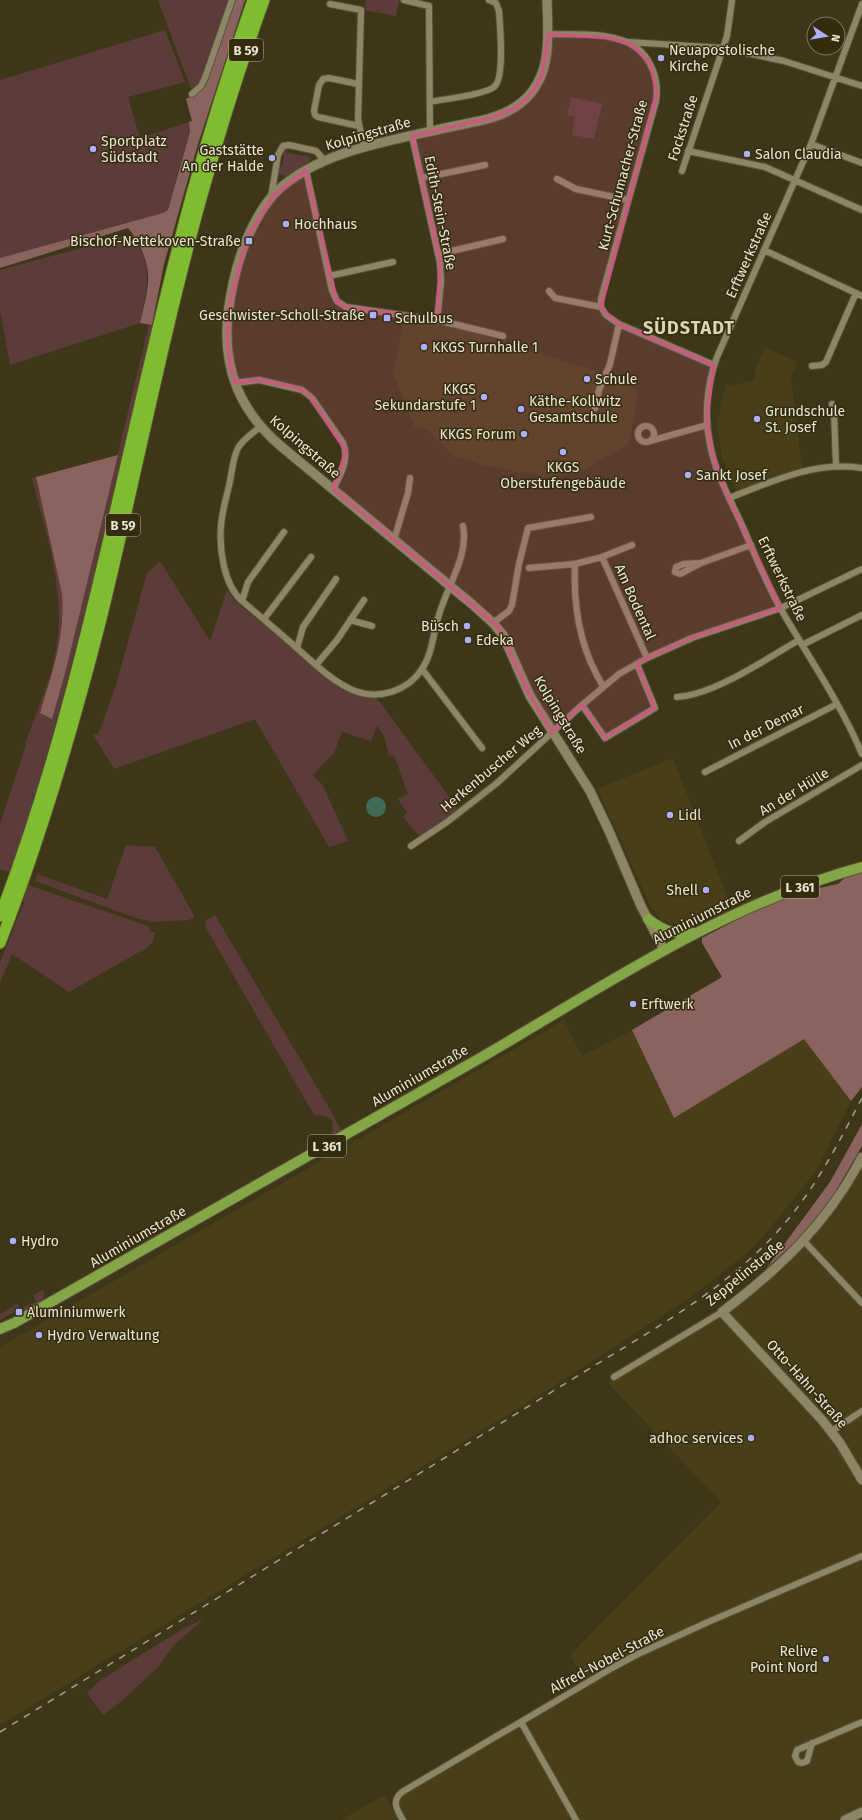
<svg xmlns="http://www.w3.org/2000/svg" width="862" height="1820" viewBox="0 0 862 1820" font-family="'Fira Sans',sans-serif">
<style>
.built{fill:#483f19}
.green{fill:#5c3c38}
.forest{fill:#8b635e}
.water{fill:#426a58}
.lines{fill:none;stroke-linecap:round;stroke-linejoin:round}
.street-casing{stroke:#585238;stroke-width:8}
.secondary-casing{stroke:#585238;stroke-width:11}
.primary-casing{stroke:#585238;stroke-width:12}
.highway-casing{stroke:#585238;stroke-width:13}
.street{stroke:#8d8566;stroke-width:6}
.secondary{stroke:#8d8566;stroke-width:9}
.primary{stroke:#85a646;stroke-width:10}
.highway{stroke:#80bc30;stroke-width:11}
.rail{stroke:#a7a18b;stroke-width:1.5;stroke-dasharray:7 7;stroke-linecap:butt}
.marked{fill:#ce5680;fill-opacity:0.2;stroke:#ce5680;stroke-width:3;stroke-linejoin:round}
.poi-dot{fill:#adaffb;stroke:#342c0f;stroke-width:1.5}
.labels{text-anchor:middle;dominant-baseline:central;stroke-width:3;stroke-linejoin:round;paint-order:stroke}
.shield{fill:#342c0f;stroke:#b3ae9a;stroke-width:1}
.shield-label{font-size:13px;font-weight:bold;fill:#eae6d5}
.poi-label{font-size:14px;fill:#eae6d5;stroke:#342c0f;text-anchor:start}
.street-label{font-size:14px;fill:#eae6d5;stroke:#342c0f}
.district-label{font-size:18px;font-weight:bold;letter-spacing:1px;fill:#dcd4b2;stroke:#342c0f}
</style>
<rect width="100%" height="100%" fill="#3e3619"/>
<path class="built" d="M405 316 438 322 599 372 638 391 629 444 584 470 540 480V475L520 473 494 466H486L453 456 430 431 414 426 393 373Z
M765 347 797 362 791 379 802 468 736 492 722 457 717 424 726 384 731 385 754 381 756 367Z
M673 758 730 904 682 926 661 920 649 903 597 789Z
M564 1020 582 1056 632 1030 674 1118 804 1038 851 1101 816 1171 767 1232 747 1253 690 1298 535 1398 0 1725V1347Z
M862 1166V1809L837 1820H408L399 1804V1801L404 1795 588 1686 570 1655 721 1502 608 1383 713 1321 742 1301 814 1237 852 1184Z
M385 1795 399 1820H341Z"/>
<path class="green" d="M158 0H230L201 83 192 92Z
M366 0H399L396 16 364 10Z
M165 30 185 82 128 97 140 138 189 122 190 132 168 210 164 213 0 258V80Z
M571 97 602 104 594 139 572 135 575 117 567 115Z
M285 148H288L287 153 310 157 309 162 286 176 277 174 278 167H282L284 155 281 154Z
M133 234C153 269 148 286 140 323L10 365 0 310V270Z
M149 324 153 325C111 509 70 693 10 872L0 869V824L26 745 25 744C36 714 53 673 57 643 65 587 45 531 32 478L36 477 62 594 63 608 60 641 40 713 52 719 66 670Z
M160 561 210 641 227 590 236 602 339 688C352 694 363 698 377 698L458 809 421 838 419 836 403 817 407 813 398 799 408 794 394 755 389 756 384 736 377 726 371 741 342 732 334 753 313 775 323 786 348 841 329 847 255 719 114 769 93 734 98 735 116 685 147 573Z
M126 845 155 847 194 915 193 918 189 920 154 922 136 918 35 881 38 873 40 875 107 899Z
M28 885 148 926 150 928V932H155L153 941 148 947 69 992 12 954 0 983V962L24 903 23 901Z
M215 915 331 1111 341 1130 333 1137 329 1138 333 1129 332 1120 324 1116 314 1115 205 926 206 920Z
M43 1290C48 1306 32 1308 20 1311L18 1310 0 1320V1314L17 1304 21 1308 36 1302 33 1295Z
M204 1619 174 1645 158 1667 123 1700 103 1715 87 1693 99 1681 184 1628Z"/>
<path class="forest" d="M234 0H245L198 144 164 264 152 325 140 323C143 310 147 296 148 283 150 266 140 241 128 228L0 268V258L163 213 168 210 190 132 189 122 192 121 186 99 193 95 201 86Z
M118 455 66 670 52 719 40 713C52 671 65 639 62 594L36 477Z
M862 873V1087L851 1101 804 1039 674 1118 632 1030 722 977 702 943V938L746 915 781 900 809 890 838 884 846 877Z
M862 1124V1146L831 1199 799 1238 766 1269 830 1182Z"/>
<path class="water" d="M366 807a10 10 0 1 1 20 0a10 10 0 1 1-20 0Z"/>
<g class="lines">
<g class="street-casing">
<path id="street" d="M404 0 429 6 430 132
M330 4 361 10 358 119 364 148
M862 4 811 144 717 357C707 384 704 416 710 444 715 472 729 497 741 523 754 552 766 583 782 611 809 658 841 704 862 754
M548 34C572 35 599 32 621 40 648 48 660 76 656 101L601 299V307
M628 42 723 48 784 61 862 86
M358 84 329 78 323 79 319 85 314 111 315 115 318 117 359 126
M192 94 201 86 205 78 232 0
M430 102C444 99 484 95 494 87 505 79 500 26 499 11L496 3 489 0
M412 136 440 263 441 282 437 320
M811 144 862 163
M688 151 765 167 862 210
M306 170 332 290 337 301 346 307 437 320 503 336
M682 171 727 36 732 0
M422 178 485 165
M557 179 576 189 628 200
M271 197 278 155 283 146 289 145 316 151 325 161
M764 250 862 296
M439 254 503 239
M329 276 393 262
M549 291 555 298 601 307 606 315 619 324 714 365
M812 366 822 365 826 362 856 293
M235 383 259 380 302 390 312 398 343 443C350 458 340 476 333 489
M832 404 834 412 836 466
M595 408 599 390 610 364 619 324
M638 434a8 8 0 1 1 16 0a8 8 0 1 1-16 0Z
M260 427C253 433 243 439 238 448 233 458 232 471 230 481 227 496 222 511 221 526 219 550 224 585 242 601 261 617 280 633 299 650 316 665 334 683 355 691 379 700 408 691 422 669 433 653 433 632 439 615 447 586 469 556 463 526
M650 441 707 425
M729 498C773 481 814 461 862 468
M394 540 408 493 410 478
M602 557 647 658
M701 563 680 574 675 572 676 567 684 564 701 563 751 545
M575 564C573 607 580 649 603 686
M529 568 575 564 602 557 632 545
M242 601 248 582 284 532
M264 619 311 557
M350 620 372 626
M493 623 509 611 512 605 519 564 528 528 591 517
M802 645 862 615
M297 648 303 627 336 579
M316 665 337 640 364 600
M422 669 482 748
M677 697C714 695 766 659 799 640
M582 705 605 738 655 708 637 664
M705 772 837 704
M739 841 765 822 862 765
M411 846 447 822 497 783 582 705 619 674 647 658 692 638 781 608 862 569
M804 1241 862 1303
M614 1377 722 1312
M832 1431 862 1411
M521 1722 576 1820
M812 1743 807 1761 802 1763 798 1762 795 1756 797 1750 862 1722
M403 1820C397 1810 391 1801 402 1792L612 1668 636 1655 708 1622 862 1556"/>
</g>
<g class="secondary-casing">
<path id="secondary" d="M547 0C548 36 553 76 522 102 501 120 471 122 445 128 390 141 318 151 276 192 261 207 252 226 244 246 236 267 231 290 228 313 222 369 240 412 283 448L473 605 493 623 503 635 530 696 590 791 609 831 641 906 664 950
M862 1157C828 1223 780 1268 722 1312L822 1420 840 1443 862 1480
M845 1820 862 1812"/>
</g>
<g class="primary-casing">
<path id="primary" d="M648 919C663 931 675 935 694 933
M0 1329 14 1323C169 1234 326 1146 482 1057 604 986 724 904 862 867"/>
</g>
<g class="highway-casing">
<path id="highway" d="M0 916C82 701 120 473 177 251 198 166 224 83 253 0
M0 943C41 838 73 729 101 619 135 480 162 340 200 202 219 134 240 67 264 0"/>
</g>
<use href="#street" class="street"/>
<use href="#secondary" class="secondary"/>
<use href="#primary" class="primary"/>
<use href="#highway" class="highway"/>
<path class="rail" d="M0 1732 584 1372C660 1325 742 1281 797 1208 823 1174 842 1136 862 1098"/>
</g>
<path class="marked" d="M548 34 612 38 633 45 651 64 657 95 601 308 619 324 714 365 707 417 712 452 725 490 781 608 692 638 637 663 655 708 605 738 582 705 552 733 530 696 497 626 333 489 346 451 308 394 297 388 259 380 235 383 230 366 227 340 229 305 247 238 273 196 306 170 337 301 346 307 437 319 440 263 412 136 493 117 517 107 533 91 542 75Z"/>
<g class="poi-dot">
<circle cx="661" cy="58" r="4"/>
<circle cx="93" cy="149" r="4"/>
<circle cx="747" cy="154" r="4"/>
<circle cx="272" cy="158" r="4"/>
<circle cx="286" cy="224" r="4"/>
<rect x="245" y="237" width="8" height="8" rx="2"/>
<rect x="369" y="311" width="8" height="8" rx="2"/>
<rect x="383" y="314" width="8" height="8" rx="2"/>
<circle cx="424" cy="347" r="4"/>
<circle cx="587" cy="379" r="4"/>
<circle cx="484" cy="397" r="4"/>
<circle cx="521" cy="409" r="4"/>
<circle cx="757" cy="419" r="4"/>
<circle cx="524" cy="434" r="4"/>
<circle cx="563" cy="452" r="4"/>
<circle cx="688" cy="475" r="4"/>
<circle cx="467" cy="626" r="4"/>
<circle cx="468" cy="640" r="4"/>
<circle cx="670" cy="815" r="4"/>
<circle cx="706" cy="890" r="4"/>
<circle cx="633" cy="1004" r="4"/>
<circle cx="13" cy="1241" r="4"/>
<rect x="15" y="1308" width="8" height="8" rx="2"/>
<circle cx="39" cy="1335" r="4"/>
<circle cx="751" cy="1438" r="4"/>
<circle cx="826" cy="1659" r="4"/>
</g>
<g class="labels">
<g class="shield">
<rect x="229" y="39" width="34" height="22" rx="3"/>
<rect x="106" y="514" width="34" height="22" rx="3"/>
<rect x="781" y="876" width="38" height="22" rx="3"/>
<rect x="308" y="1135" width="38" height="22" rx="3"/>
</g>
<g class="shield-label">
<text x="246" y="50">B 59</text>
<text x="123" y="525">B 59</text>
<text x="800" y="887">L 361</text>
<text x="327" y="1146">L 361</text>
</g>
<g class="poi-label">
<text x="669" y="50">Neuapostolische<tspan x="669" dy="16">Kirche</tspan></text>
<text x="101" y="141">Sportplatz<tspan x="101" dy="16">Südstadt</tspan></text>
<text x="264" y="150" text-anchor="end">Gaststätte<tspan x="264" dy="16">An der Halde</tspan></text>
<text x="755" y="154">Salon Claudia</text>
<text x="294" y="224">Hochhaus</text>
<text x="241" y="241" text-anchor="end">Bischof-Nettekoven-Straße</text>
<text x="365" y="315" text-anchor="end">Geschwister-Scholl-Straße</text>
<text x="395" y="318">Schulbus</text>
<text x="432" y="347">KKGS Turnhalle 1</text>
<text x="595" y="379">Schule</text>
<text x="476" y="389" text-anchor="end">KKGS<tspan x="476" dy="16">Sekundarstufe 1</tspan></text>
<text x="529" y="401">Käthe-Kollwitz<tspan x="529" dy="16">Gesamtschule</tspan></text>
<text x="765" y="411">Grundschule<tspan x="765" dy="16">St. Josef</tspan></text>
<text x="516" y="434" text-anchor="end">KKGS Forum</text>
<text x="563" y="467" text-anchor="middle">KKGS<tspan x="563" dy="16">Oberstufengebäude</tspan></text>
<text x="696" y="475">Sankt Josef</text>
<text x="459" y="626" text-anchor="end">Büsch</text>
<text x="476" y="640">Edeka</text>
<text x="678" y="815">Lidl</text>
<text x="698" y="890" text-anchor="end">Shell</text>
<text x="641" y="1004">Erftwerk</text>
<text x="21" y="1241">Hydro</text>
<text x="27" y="1312">Aluminiumwerk</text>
<text x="47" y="1335">Hydro Verwaltung</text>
<text x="743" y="1438" text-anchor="end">adhoc services</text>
<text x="818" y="1651" text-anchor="end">Relive<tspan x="818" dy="16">Point Nord</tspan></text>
</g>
<g class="street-label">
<text transform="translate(683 128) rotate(-72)">Fockstraße</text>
<text transform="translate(368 134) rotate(-16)">Kolpingstraße</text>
<text transform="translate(623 175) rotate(-75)">Kurt-Schumacher-Straße</text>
<text transform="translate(440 213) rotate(79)">Edith-Stein-Straße</text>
<text transform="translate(749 255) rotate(-66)">Erftwerkstraße</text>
<text transform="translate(305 447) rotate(41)">Kolpingstraße</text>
<text transform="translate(782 579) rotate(64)">Erftwerkstraße</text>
<text transform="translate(635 602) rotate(66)">Am Bodental</text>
<text transform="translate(560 715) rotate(59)">Kolpingstraße</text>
<text transform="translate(766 727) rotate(-27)">In der Demar</text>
<text transform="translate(491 769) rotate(-40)">Herkenbuscher Weg</text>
<text transform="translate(794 792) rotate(-31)">An der Hülle</text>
<text transform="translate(702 916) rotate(-27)">Aluminiumstraße</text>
<text transform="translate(420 1076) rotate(-30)">Aluminiumstraße</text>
<text transform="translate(138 1237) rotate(-30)">Aluminiumstraße</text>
<text transform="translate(745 1273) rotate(-39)">Zeppelinstraße</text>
<text transform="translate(807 1384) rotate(48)">Otto-Hahn-Straße</text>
<text transform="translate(607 1660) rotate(-28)">Alfred-Nobel-Straße</text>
</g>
<g class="district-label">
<text x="689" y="328">SÜDSTADT</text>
</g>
</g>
<g transform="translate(826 36) rotate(102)"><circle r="19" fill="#342c0f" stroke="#7d765e"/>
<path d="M0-3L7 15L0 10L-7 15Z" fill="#adaffb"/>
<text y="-6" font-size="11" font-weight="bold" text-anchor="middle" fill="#eae6d5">N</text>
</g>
</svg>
